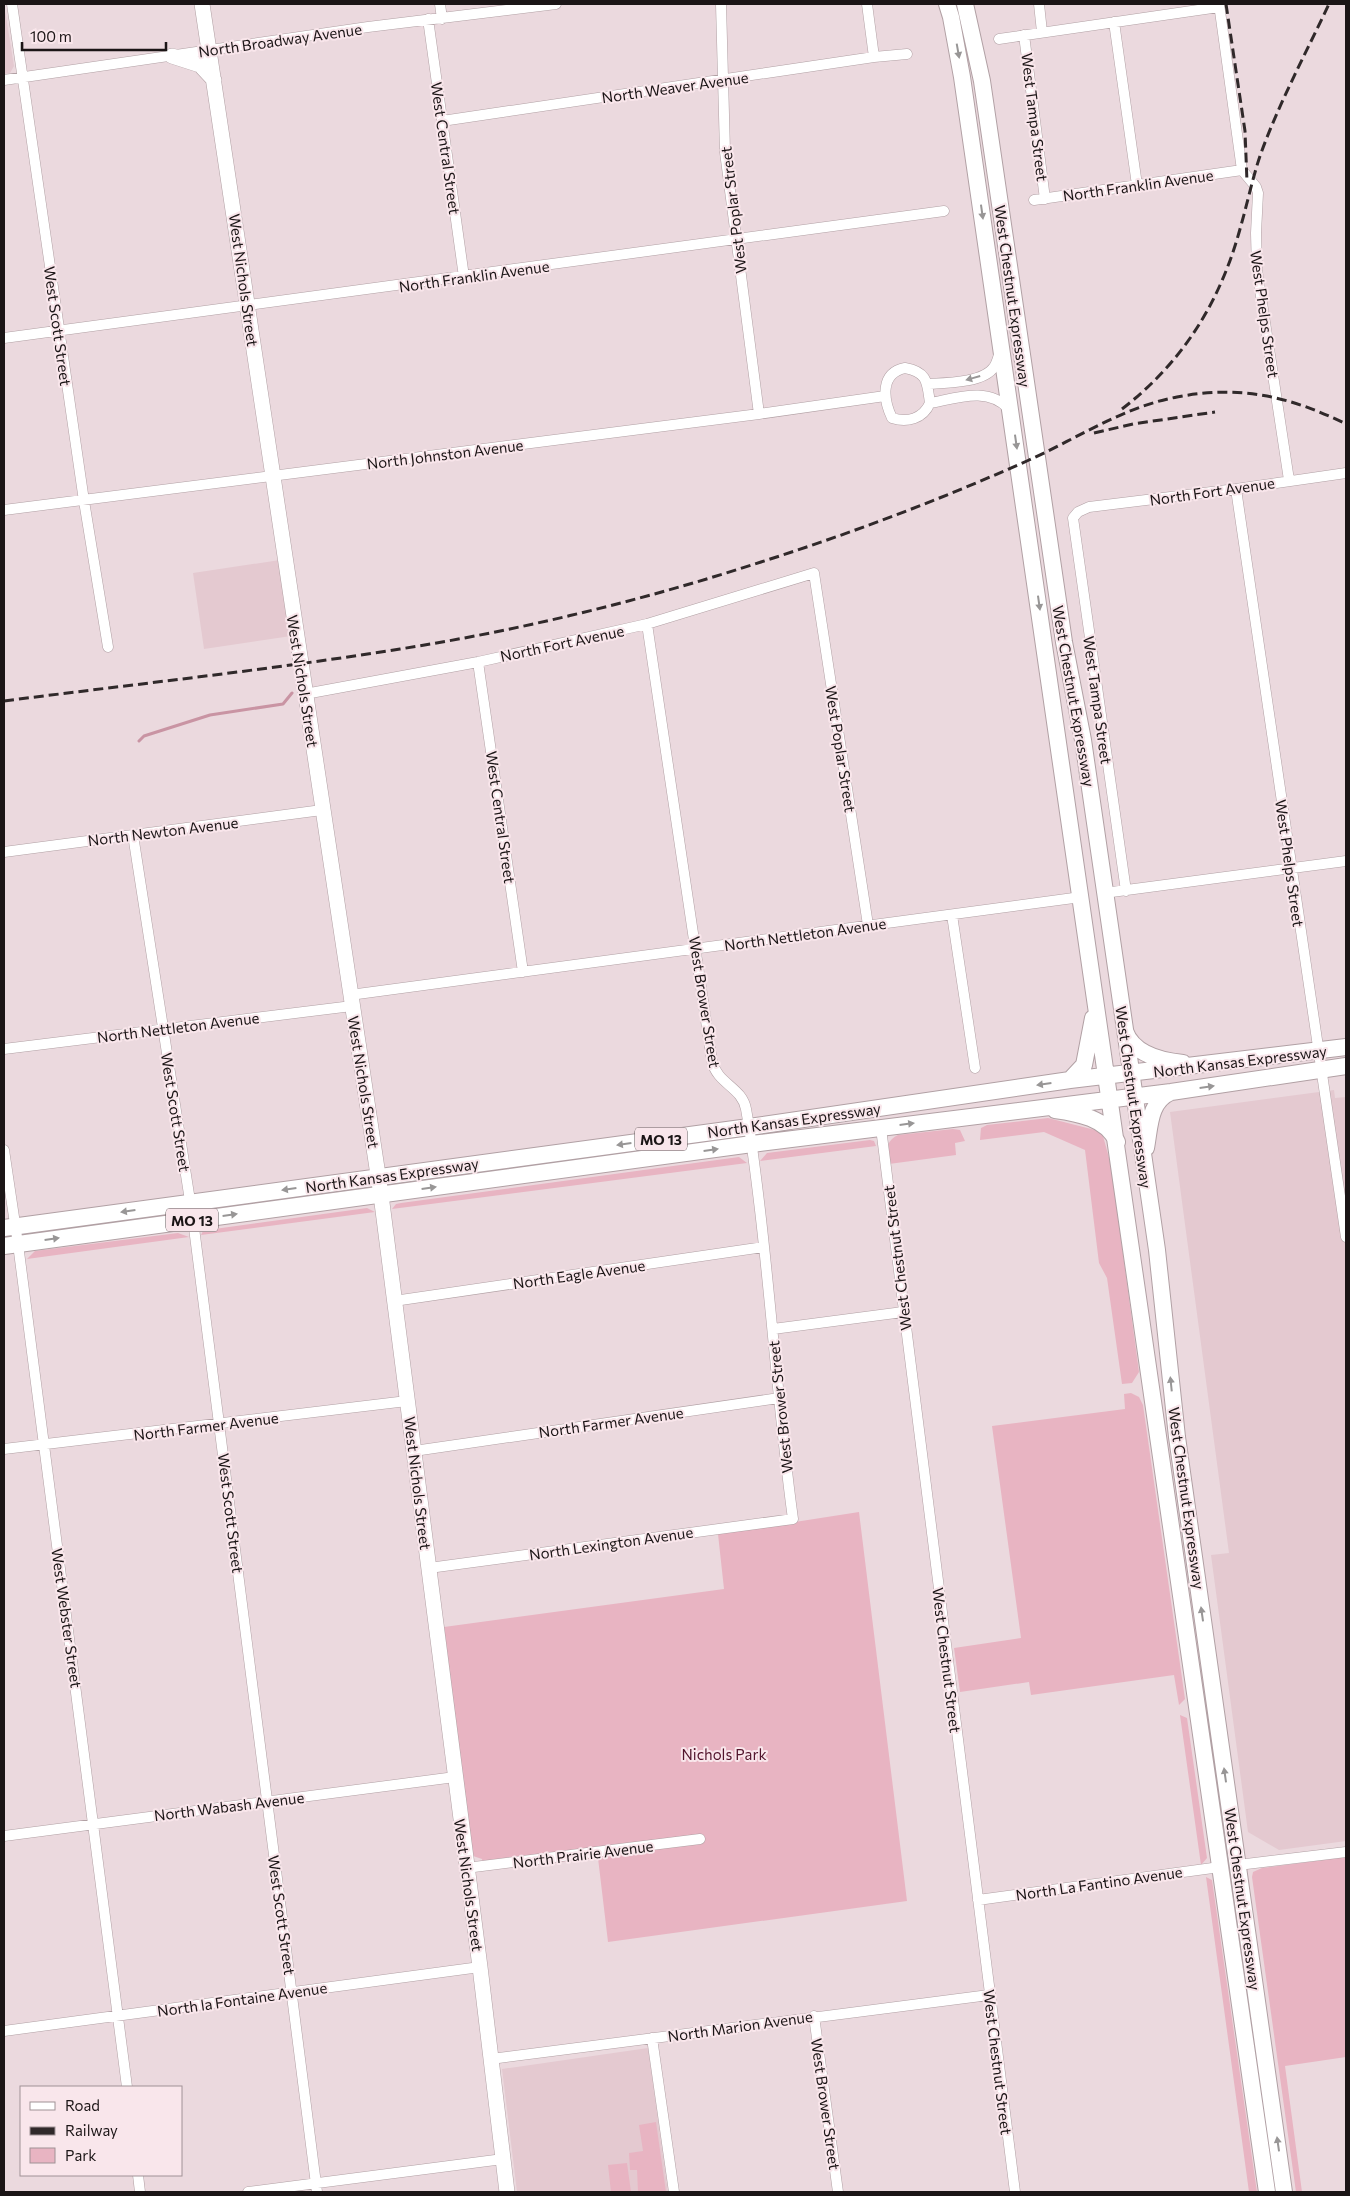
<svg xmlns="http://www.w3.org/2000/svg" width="1350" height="2196" viewBox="0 0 1350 2196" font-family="Commissioner,sans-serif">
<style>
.built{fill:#e4c9d0}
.green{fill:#e8b4c2}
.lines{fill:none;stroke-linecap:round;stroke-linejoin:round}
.stream{stroke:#c994a3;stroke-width:3}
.street-casing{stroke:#b1a0a4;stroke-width:11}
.secondary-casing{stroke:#b1a0a4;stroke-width:16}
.primary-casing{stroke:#b1a0a4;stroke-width:18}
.street{stroke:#fff;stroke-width:10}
.secondary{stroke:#fff;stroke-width:15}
.primary{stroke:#fff;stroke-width:16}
.rail{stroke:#30292a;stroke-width:3;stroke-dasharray:10 5;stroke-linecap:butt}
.oneway{fill:#989696}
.labels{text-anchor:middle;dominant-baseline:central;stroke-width:4;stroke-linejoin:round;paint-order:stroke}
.shield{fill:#f9e6eb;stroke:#5e5456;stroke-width:1}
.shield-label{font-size:14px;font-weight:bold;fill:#1b1516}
.street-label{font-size:15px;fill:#1b1516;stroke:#f9e6eb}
.park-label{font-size:15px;fill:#52142c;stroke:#f9e6eb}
</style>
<rect width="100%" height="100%" fill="#ebd9de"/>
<path class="built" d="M4 4 14 66 10 73 4 74Z
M280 560 291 636 204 649 193 573Z
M1334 1090 1335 1098 1346 1097V1841L1279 1850 1248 1832 1211 1555 1229 1553 1170 1112Z
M648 2048 668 2192H517L502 2069Z"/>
<path class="green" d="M1048 1118 1099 1131 1103 1136 1111 1165 1139 1372 1132 1383 1122 1384 1107 1278 1099 1263 1085 1150 1044 1132 980 1140 981 1128 987 1125Z
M953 1129 960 1130 965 1141 955 1143 956 1155 889 1164C888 1150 884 1142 898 1135Z
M870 1140 874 1141 876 1146 760 1161 767 1153Z
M739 1157 747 1163 392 1209 396 1204 401 1203Z
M367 1208 375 1212 201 1235 203 1231 207 1230Z
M178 1233 189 1237 27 1259 35 1251Z
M1131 1393 1139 1397 1143 1405 1185 1699 1179 1705 1174 1675 1031 1695 1029 1682 960 1692 954 1648 1021 1638 992 1426 1125 1409 1124 1394Z
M859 1512 907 1901 608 1942 598 1858 484 1869 482 1859 473 1856 444 1627 724 1589 718 1534Z
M1180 1715 1187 1718 1207 1858 1201 1865Z
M1346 1857V2057L1285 2066 1302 2192H1296L1252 1877 1253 1872 1262 1868Z
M1206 1877 1212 1880 1257 2192H1249Z
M656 2122 666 2192H638L637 2170H630L629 2153 643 2151 639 2125Z
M627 2163 631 2192H611L608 2165Z"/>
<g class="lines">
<path class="stream" d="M139 741 144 736 210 715 283 704 292 693"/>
<g class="street-casing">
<path id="street" d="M12 4 84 501 108 647
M440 4 442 19
M721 4 725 152 759 414
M867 4 874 57
M1039 4 1042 32
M1219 4 1242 170 1256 187 1258 193 1256 233 1257 270 1289 480
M428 19 464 277
M1114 22 1137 185
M1024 35 1045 199
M999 39 1219 7
M4 80 368 27 556 4
M442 121 874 57 907 54
M1034 200 1242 170
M4 338 944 211
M905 368C928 372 927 383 930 403 923 419 907 423 892 418 883 399 880 373 905 368Z
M927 384C945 383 984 383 994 367 997 363 998 357 1000 352
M930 403C957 398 988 386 1009 409
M1236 489 1346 1237
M4 510 759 414 885 396
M478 662 523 972
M305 694 478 662 647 624 814 573 868 925
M133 835 193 1220 317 2192
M4 852 322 810
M1126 891 1073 518 1078 512 1089 507 1236 489 1346 473
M1104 893 1346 861
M952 915 975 1068
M350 995 1081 897
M4 1049 352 1006
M881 1128 1015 2192
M4 1150 18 1244 127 2087
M394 1301 764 1247
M773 1329 903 1312
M4 1449 407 1401
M414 1451 779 1398
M429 1568 793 1519C779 1417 772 1313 760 1210 756 1176 752 1142 746 1109 742 1087 717 1084 712 1061L647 624
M4 1836 455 1777
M1238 1865 1346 1852
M466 1868 700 1839
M978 1900 1220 1867
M814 2016 838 2192
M4 2031 480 1967
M652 2038 674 2192
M491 2059 989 1995
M138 2175 140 2192
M248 2192 503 2159"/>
</g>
<g class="secondary-casing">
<path id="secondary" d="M202 4 381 1195 480 1967 507 2192
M172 56 200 65 214 80"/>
</g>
<g class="primary-casing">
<path id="primary" d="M947 4 951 17 962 77 1267 2192
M965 4 982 81 1064 642 1083 740 1157 1250 1177 1437 1284 2192
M1125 1031C1133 1054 1162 1061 1183 1063
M1070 1080 1084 1065 1093 1018
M1055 1110C1077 1113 1107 1118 1117 1142
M1146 1148C1150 1127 1149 1101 1171 1092
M4 1228 749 1127 1070 1080 1346 1047
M4 1246 752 1144 1171 1092 1346 1066"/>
</g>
<use href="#street" class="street"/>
<use href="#secondary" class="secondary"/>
<use href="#primary" class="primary"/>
<path class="rail" d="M1226 4 1245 131 1247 182
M1122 409C1183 362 1220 302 1240 229 1247 205 1252 180 1260 156 1278 105 1306 53 1329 4
M1094 433 1133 424 1215 412
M4 701C136 684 268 670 400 649 522 630 644 600 761 562 852 533 942 499 1029 460 1078 438 1123 407 1177 397 1240 385 1289 396 1346 424"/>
</g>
<defs><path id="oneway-solid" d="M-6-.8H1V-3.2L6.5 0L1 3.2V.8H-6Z" transform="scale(1.25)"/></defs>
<g class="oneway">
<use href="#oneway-solid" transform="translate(958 51) rotate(80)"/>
<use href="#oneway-solid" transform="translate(982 212) rotate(82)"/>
<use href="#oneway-solid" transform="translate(973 378) rotate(164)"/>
<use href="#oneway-solid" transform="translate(1016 442) rotate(82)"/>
<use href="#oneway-solid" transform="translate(1039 603) rotate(82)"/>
<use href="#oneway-solid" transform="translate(1044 1084) rotate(172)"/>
<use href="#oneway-solid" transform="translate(1207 1087) rotate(-8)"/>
<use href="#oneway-solid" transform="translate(907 1124) rotate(-7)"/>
<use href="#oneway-solid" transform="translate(624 1144) rotate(172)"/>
<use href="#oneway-solid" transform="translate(711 1150) rotate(-8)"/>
<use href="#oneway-solid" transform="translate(429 1188) rotate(-8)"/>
<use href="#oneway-solid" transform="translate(289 1189) rotate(172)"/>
<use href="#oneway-solid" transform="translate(128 1211) rotate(172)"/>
<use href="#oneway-solid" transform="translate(230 1215) rotate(-8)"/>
<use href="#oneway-solid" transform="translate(52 1239) rotate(-8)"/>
<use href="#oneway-solid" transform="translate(1171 1384) rotate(-96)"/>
<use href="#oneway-solid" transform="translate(1202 1614) rotate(-98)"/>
<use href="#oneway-solid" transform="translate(1225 1775) rotate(-98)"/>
<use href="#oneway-solid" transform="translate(1278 2144) rotate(-98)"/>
</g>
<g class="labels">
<g class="shield">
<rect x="635" y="1127.5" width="52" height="23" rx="4"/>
<rect x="166" y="1208.5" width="52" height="23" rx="4"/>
</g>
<g class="shield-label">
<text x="661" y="1139">MO 13</text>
<text x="192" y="1220">MO 13</text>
</g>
<g class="street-label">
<text transform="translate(280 40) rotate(-8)">North Broadway Avenue</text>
<text transform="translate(675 87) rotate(-8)">North Weaver Avenue</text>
<text transform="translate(1035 117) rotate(83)">West Tampa Street</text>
<text transform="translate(446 148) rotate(82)">West Central Street</text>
<text transform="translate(1138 185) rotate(-8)">North Franklin Avenue</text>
<text transform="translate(733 210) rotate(-97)">West Poplar Street</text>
<text transform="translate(474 276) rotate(-8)">North Franklin Avenue</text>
<text transform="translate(244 280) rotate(82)">West Nichols Street</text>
<text transform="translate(1013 296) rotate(82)">West Chestnut Expressway</text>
<text transform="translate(1265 314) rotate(82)">West Phelps Street</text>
<text transform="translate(58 326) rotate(82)">West Scott Street</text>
<text transform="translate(445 454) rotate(-7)">North Johnston Avenue</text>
<text transform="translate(1212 491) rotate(-8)">North Fort Avenue</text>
<text transform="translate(562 643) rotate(-12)">North Fort Avenue</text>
<text transform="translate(303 681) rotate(81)">West Nichols Street</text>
<text transform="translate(1074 696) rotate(80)">West Chestnut Expressway</text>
<text transform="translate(1098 700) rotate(82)">West Tampa Street</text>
<text transform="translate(841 749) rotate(81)">West Poplar Street</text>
<text transform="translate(501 817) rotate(82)">West Central Street</text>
<text transform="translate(163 831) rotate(-7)">North Newton Avenue</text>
<text transform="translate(1290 863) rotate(82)">West Phelps Street</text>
<text transform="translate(805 934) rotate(-8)">North Nettleton Avenue</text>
<text transform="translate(705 1002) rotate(81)">West Brower Street</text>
<text transform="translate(178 1027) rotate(-7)">North Nettleton Avenue</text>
<text transform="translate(1240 1061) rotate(-7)">North Kansas Expressway</text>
<text transform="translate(364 1082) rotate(81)">West Nichols Street</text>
<text transform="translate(1134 1097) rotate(82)">West Chestnut Expressway</text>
<text transform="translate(176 1112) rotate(81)">West Scott Street</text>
<text transform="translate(794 1120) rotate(-8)">North Kansas Expressway</text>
<text transform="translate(392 1175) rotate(-8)">North Kansas Expressway</text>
<text transform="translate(897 1258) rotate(-97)">West Chestnut Street</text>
<text transform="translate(579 1274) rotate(-8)">North Eagle Avenue</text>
<text transform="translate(780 1407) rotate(-96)">West Brower Street</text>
<text transform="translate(611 1422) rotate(-8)">North Farmer Avenue</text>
<text transform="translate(206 1426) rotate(-7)">North Farmer Avenue</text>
<text transform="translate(418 1483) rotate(83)">West Nichols Street</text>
<text transform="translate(1187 1498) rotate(82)">West Chestnut Expressway</text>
<text transform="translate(231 1513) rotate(83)">West Scott Street</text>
<text transform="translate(611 1543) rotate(-8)">North Lexington Avenue</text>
<text transform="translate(67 1618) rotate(82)">West Webster Street</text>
<text transform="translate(947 1660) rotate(83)">West Chestnut Street</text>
<text transform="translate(229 1806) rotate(-7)">North Wabash Avenue</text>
<text transform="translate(583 1854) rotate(-7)">North Prairie Avenue</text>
<text transform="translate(1099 1883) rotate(-8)">North La Fantino Avenue</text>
<text transform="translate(469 1885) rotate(82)">West Nichols Street</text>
<text transform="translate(1243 1899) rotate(82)">West Chestnut Expressway</text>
<text transform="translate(282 1915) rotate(82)">West Scott Street</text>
<text transform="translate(242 1999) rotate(-8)">North la Fontaine Avenue</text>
<text transform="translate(740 2026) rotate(-8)">North Marion Avenue</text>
<text transform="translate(998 2062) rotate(83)">West Chestnut Street</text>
<text transform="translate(826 2104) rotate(82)">West Brower Street</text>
</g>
<g class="park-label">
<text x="724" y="1754">Nichols Park</text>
</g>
</g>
<rect width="1350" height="2196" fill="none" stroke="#1b1516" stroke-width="10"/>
<rect x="20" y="2086" width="162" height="90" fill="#f9e6eb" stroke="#a09296"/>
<rect x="30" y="2102" width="25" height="8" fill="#ffffff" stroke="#a09296"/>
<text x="65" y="2111" font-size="15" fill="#1b1516">Road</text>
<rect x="30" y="2127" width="25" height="8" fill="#30292a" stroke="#a09296"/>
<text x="65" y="2136" font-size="15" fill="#1b1516">Railway</text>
<rect x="30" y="2148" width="25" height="15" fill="#e8b4c2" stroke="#a09296"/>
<text x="65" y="2161" font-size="15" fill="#1b1516">Park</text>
<path d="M22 42v8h144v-8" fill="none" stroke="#1b1516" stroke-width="2.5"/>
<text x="30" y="42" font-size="15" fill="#1b1516" stroke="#f9e6eb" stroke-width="4" paint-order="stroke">100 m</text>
</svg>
